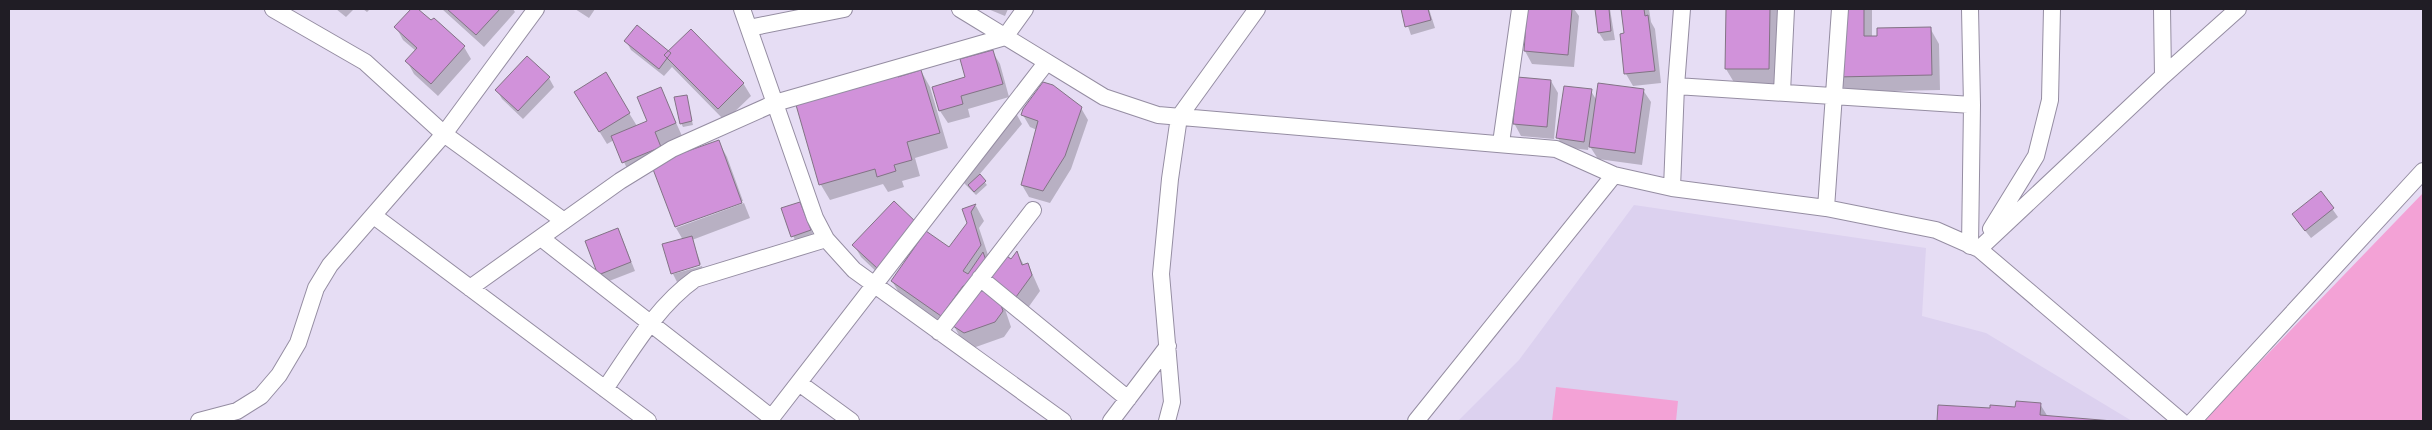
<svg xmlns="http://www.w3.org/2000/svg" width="2432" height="430" viewBox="0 0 2432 430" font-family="Literata,serif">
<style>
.built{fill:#dcd1ef}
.green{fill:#f3a2d6}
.shadow{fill:#0003}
.building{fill:#d192da;stroke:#827385}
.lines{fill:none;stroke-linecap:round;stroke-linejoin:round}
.street-casing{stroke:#958da2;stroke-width:18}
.street{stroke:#fff;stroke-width:16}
</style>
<rect width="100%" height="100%" fill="#e6ddf4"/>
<path class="built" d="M1634 205 1926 248 1922 316 1986 333 2132 421H1458L1519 360Z"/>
<path class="green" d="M2423 193V421H2203Z
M1556 387 1678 401 1676 421H1552Z"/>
<path class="shadow" d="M336 9H354L346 17Z
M363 9H370L367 12Z
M413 9H416L464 47 471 59 438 96 414 74 407 61 416 51 403 40 396 27Z
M442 9H513L515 12 484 47Z
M575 9H595L589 18Z
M988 9H1008L1005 16Z
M1402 9H1429L1435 28 1411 35Z
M1528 9H1574L1579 16 1574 67 1532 64 1525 51Z
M1596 9H1610L1615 40 1604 41 1599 33Z
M1621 9H1649L1651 22 1655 29 1661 83 1633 86 1626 74V34Z
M1727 9H1778L1777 85 1735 84 1726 69Z
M1839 9H1872V37L1930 28 1939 44 1940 90 1846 92 1837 76Z
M626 41 668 52 743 83 751 96 725 121 672 67 664 76 631 50Z
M992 51 1000 64 1009 97 968 109 970 117 948 123 940 111 934 88 967 78Z
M527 58 549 78 554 87 523 119 502 99 497 90Z
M921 71 930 87 948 148 915 158 920 176 902 181 904 187 888 192 883 184 830 200 821 185 797 106Z
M1551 81 1558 93 1554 139 1521 136 1514 123Z
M661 89 682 136 661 145 667 160 718 141 727 157 743 201 676 225V228L653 166 630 175 614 140 607 144 583 105 629 113 637 126 648 121Z
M1643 90 1651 102 1642 165 1598 159 1589 145 1588 150 1563 147 1558 138 1591 91 1597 101Z
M686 96 693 125 683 127 681 123Z
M1006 106 1017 115 1022 124 979 175 987 185 976 195 958 177 953 169Z
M1081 108 1088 120 1071 169 1050 203 1029 197 1022 185 1037 130 1030 127 1023 115Z
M2321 193 2338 217 2311 238 2299 223Z
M744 203 750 218 692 240 701 264 672 272 683 240 676 228Z
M800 203 815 239 797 245 782 209Z
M976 206 984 221 979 228 990 261H1012L1017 253 1024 265 1028 264 1040 291 1025 312 1000 294 1011 327 1004 337 973 348 961 339 954 326 951 331 901 296 892 281 910 255 885 280 861 257 854 245 917 225 924 236 949 249 968 223 964 210Z
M622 238 635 271 604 283 600 274Z
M702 266 704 274 677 282 673 274Z
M2040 404 2048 417 2104 421H1938L1939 406 1992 410 2017 409Z"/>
<path class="building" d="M411 9H418L431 20 434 18 465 46 431 84 405 61 417 48 394 27Z
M447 9H500L476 35Z
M1401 9H1428L1431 20 1405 27Z
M1527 9H1572L1568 55 1524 51Z
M1595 9H1609L1611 31 1598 33Z
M1621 9H1644L1645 16 1648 15 1655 71 1624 74 1620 34 1624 33Z
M1726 9H1770L1769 69H1725Z
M1837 9H1864V36H1877V28L1931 27 1932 75 1836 77Z
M637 25 671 53 659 69 624 41Z
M691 29 744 83 718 109 664 55Z
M993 50 1003 84 961 96 963 104 939 111 932 87 965 77 960 59Z
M527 56 550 77 518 111 495 90Z
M921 70 940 133 907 142 912 160 894 165 896 171 877 177 875 169 819 185 796 105 898 74V77Z
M606 72 630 113 599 132 574 92Z
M1517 77 1551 80 1547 127 1513 124Z
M1043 82 1053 85 1082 107 1065 156 1043 191 1021 185 1038 121 1021 115 1023 109Z
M1598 83 1644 89 1635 153 1589 147Z
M1564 86 1592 89 1584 142 1556 138Z
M661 87 676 123 655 132 661 147 622 163 611 136 647 121 637 97Z
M687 95 692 121 680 124 674 97Z
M719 140 742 203 675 227 651 164Z
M980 174 986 181 974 192 968 185Z
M2321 191 2334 208 2305 231 2292 214Z
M894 201 918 224 877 268 852 245Z
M800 202 811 230 791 237 781 208Z
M976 204 971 212 981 245 963 271 968 274 983 252 987 263 1004 254 1011 259 1017 251 1022 265 1028 263 1032 275 1016 297 993 281 1003 311 995 322 964 333 950 324 982 279 963 286 941 316 891 281 926 231 949 247 967 223 962 209Z
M618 228 631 262 598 275 585 241Z
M692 236 700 265 671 274 662 244Z
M2016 401 2041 403 2040 415 2113 421H1937L1938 405 1990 408V405L2015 407Z"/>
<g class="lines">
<g class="street-casing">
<path id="street" d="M273 9 365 62 444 134 564 221
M742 9 815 218 826 239 854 270 1063 421
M960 9 1104 97 1158 115 1556 149 1614 175 1672 188 1826 208 1936 230 1979 249 2181 421
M1970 9 1972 105 1970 246
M749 28 844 9
M2163 76 2238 9
M1676 86 1972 105
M1782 92 1786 9
M1501 143 1520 9
M1672 188 1676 86 1682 9
M1826 208 1840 9
M374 216 648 421
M1991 229 2036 156 2050 100 2052 9
M541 238 772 418
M1979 249 2163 76 2162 9
M980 278 1128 399
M470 288 620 181 672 149 775 103 1005 37 1025 9
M939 332 1033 210
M799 383 851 421
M605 389C631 351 657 306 695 279L826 239
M199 421 237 411 261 396 279 375 298 343 316 288 330 265 444 134 536 9
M769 421 1046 63
M1111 421 1168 346
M1167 421 1172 402 1161 274 1170 179 1179 117 1257 9
M1416 421 1614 175
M2193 421 2423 171"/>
</g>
<use href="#street" class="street"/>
</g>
<rect width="2432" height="430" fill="none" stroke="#201d25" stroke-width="20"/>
</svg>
